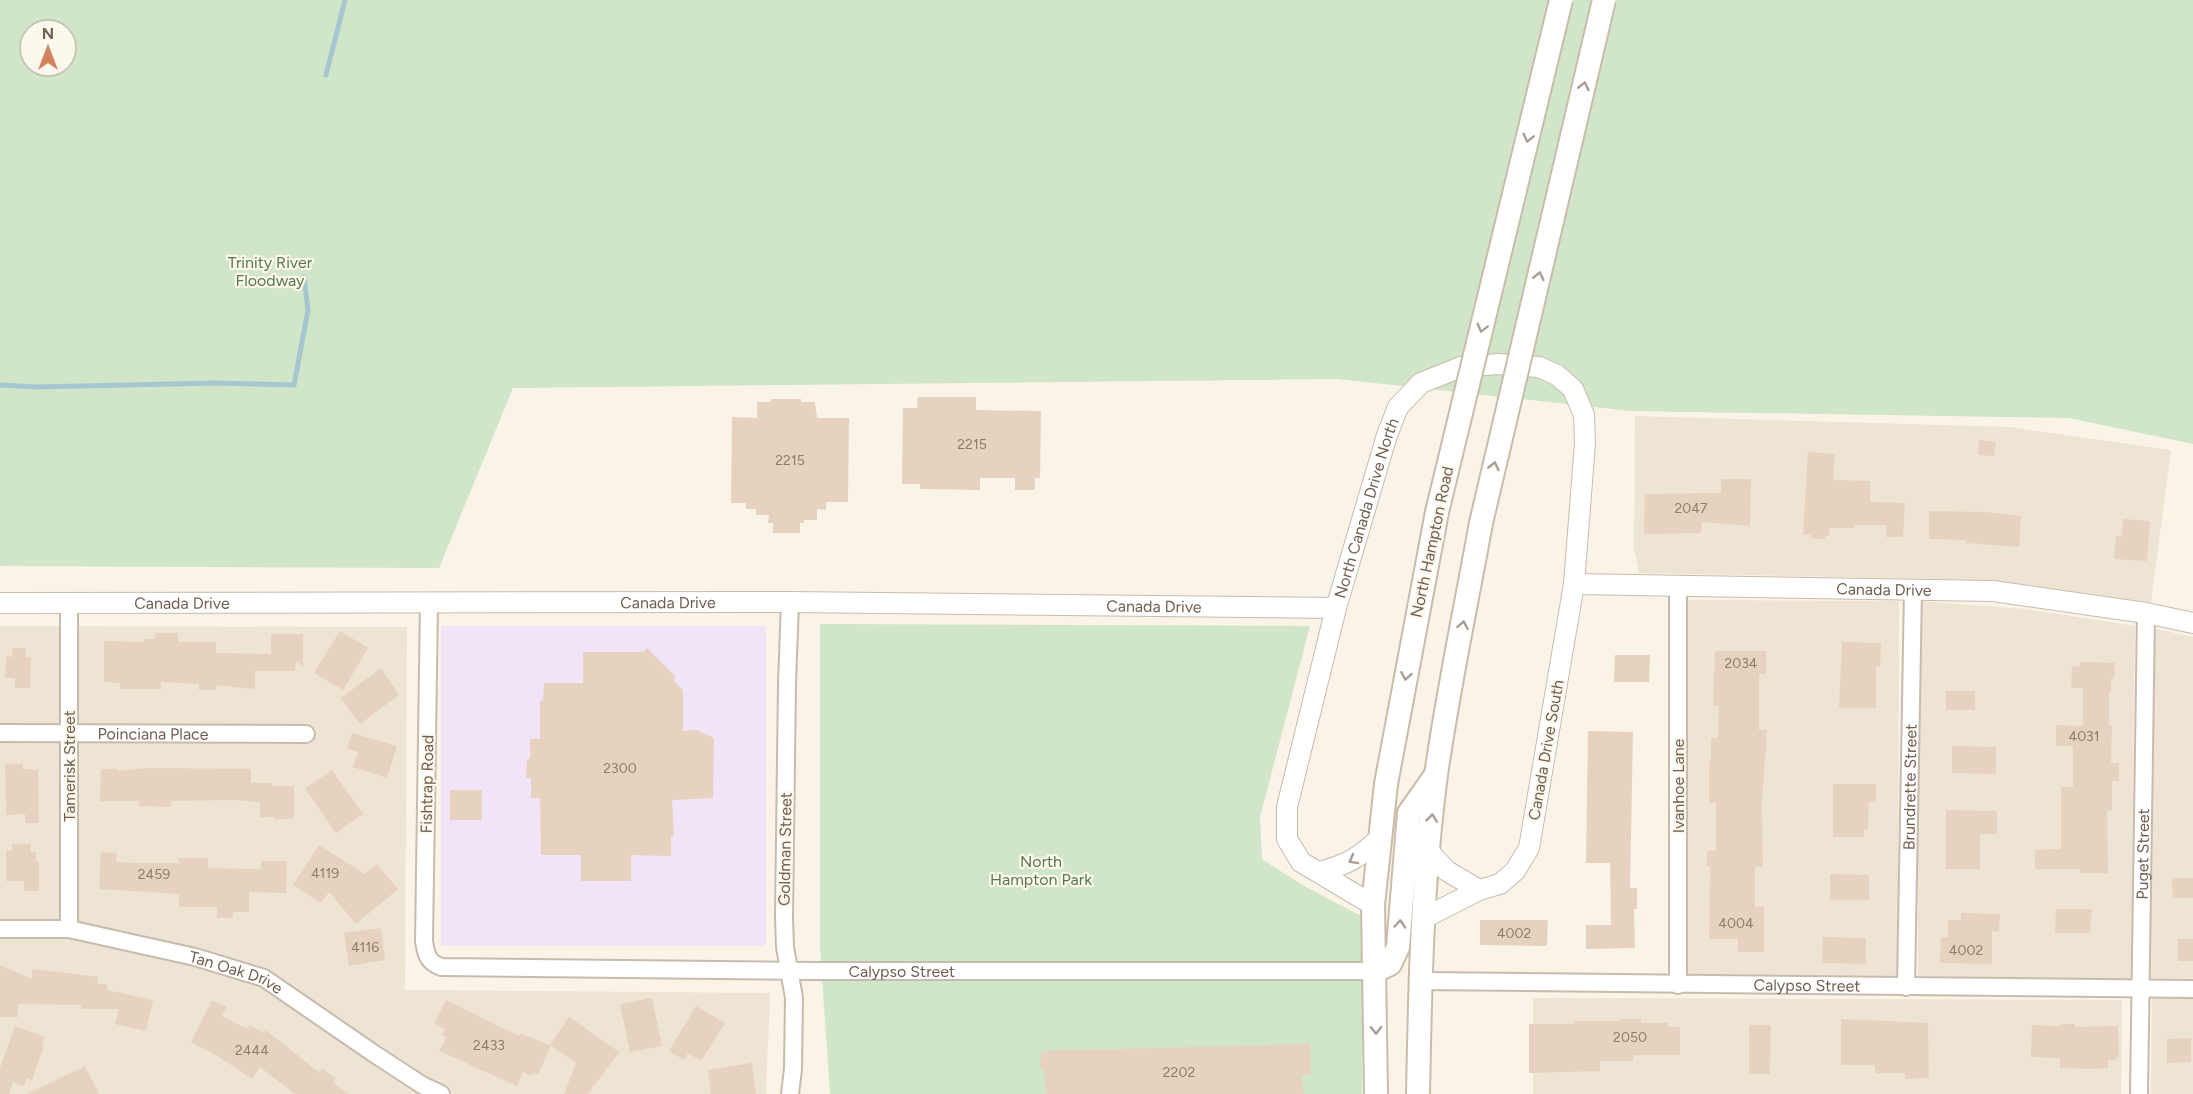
<svg xmlns="http://www.w3.org/2000/svg" width="2193" height="1094" viewBox="0 0 2193 1094" font-family="Figtree,sans-serif">
<style>
.residential{fill:#ede4d4}
.education{fill:#f1e4f6}
.green{fill:#d1e5c8;fill-rule:evenodd}
.lines{fill:none;stroke-linecap:round;stroke-linejoin:round}
.stream{stroke:#a6c6d1;stroke-width:5}
.building{fill:#e6d2be}
.minor-casing{stroke:#c7bbad;stroke-width:20}
.tertiary-casing{stroke:#c7bbad;stroke-width:22}
.secondary-casing{stroke:#cabcab;stroke-width:26}
.minor{stroke:#fff;stroke-width:16}
.tertiary{stroke:#fff;stroke-width:20}
.secondary{stroke:#fff;stroke-width:22}
.secondary-bridge-casing{stroke:#cabcab;stroke-width:26;stroke-linecap:butt}
.secondary-bridge{stroke:#fff;stroke-width:22}
.oneway{stroke:#a99e95}
.labels{text-anchor:middle;dominant-baseline:central;stroke-width:4.5;stroke-linejoin:round;paint-order:stroke}
.number-label{font-size:14px;fill:#8e7b6b}
.park-label{font-size:16px;fill:#547a4c;stroke:#fdf8ed}
.street-label{font-size:16px;fill:#705e4f;stroke:#fdf8ed}
</style>
<rect width="100%" height="100%" fill="#f9f4e7"/>
<path class="residential" d="M1635 416 2010 427 2171 450 2151 602 1991 580 1639 573 1634 549Z
M1687 600 1899 601 1898 976 1684 974Z
M1918 601 2025 609 2135 626 2131 979 1918 976Z
M0 626 407 627 405 990 770 993 766 1094H0Z
M2153 628 2193 637V978H2151Z
M1533 998 2122 1000 2121 1094H1533Z
M2152 998 2193 999V1094H2151Z"/>
<path class="education" d="M441 626H766V946H441Z"/>
<path class="green" d="M0 0H2193V444L2069 418 1631 411 1337 379 513 388 439 568 0 566ZM30 30H66V66H30Z
M820 624 1310 626 1260 817 1262 859 1304 886 1363 917 1362 1094H830L820 948Z"/>
<g class="lines">
<path class="stream" d="M326 75 345 0
M0 385 37 387 216 383 294 385 308 310 304 277"/>
</g>
<path class="building" d="M918 397H976V410L1041 411 1040 478H1035V490H1015V478H980V490L920 489V484H902L903 408H917Z
M771 399H801V402H815L817 418H849L848 502H826V510L817 509V520H804V523H800V533H773V523H768L769 515H756V509H746V503H731L732 417 757 418V402H771Z
M1979 440 1996 442 1994 456 1978 455Z
M1808 452 1835 454 1833 480 1870 481V502L1905 503 1903 537H1886V525H1854V528H1830L1829 536H1825V539L1811 538V535H1803Z
M1721 479H1751L1750 526 1702 522 1701 533 1644 534 1645 494 1721 493Z
M1929 511 1985 512 2021 516 2019 547 1966 543V540L1929 539Z
M2123 519 2150 521 2147 561 2114 559 2116 536 2122 537Z
M340 631 368 648 343 690 314 673Z
M155 633H178V642H216V653L271 654V634H303V667L296 662 295 671H255V689L216 685V690H199V684L161 682V689H120V683L104 682V641L144 642V639H155Z
M1842 642 1881 643 1880 667H1876V708H1839Z
M13 648H26V657H31L30 688H15V678H5L6 656 12 657Z
M647 648 676 677 673 680 683 690V731L697 730 714 738 713 798 672 800 674 836H671V856L631 855V881H581V855H541L540 798H531V778H526L527 759H530V739H540V701H543L544 683H583V652H643Z
M1715 651H1766V674H1759V730H1767L1762 803 1763 867H1755V907H1764V952H1738V939H1709L1710 866H1707V851H1716V803H1709V761H1711V738H1718L1719 706H1713Z
M1615 655H1650L1649 682H1614Z
M2080 662 2115 663 2114 679H2111V692H2109V726H2112L2111 763H2119V781H2112V811H2107L2108 873H2080V869H2035V850L2061 849V787H2073V746H2056V725L2083 726V688H2071L2072 666 2080 667Z
M381 668 399 695 360 724 341 698Z
M1946 691H1975V710H1946Z
M1588 731 1633 732 1630 888H1637V909H1634L1635 948 1586 949V925H1611L1610 863H1586Z
M352 733 397 746 387 778 353 767 358 752 347 748Z
M1952 746 1996 747V774L1952 773Z
M5 764H23V769L38 770 39 823H25V814L6 815Z
M147 768 251 769V783H272V786H294V818L275 820V817H260V802L232 800 171 801V807L139 806V801H100L101 769H118V771Z
M332 770 363 814 336 833 305 788Z
M1833 784H1876V802H1869L1868 830H1864V837H1833Z
M450 790H482V820H450Z
M1946 810 1997 811V834H1980V869H1946Z
M12 844H31V852H36V861L39 862V891H24V881H6V851H12Z
M319 845 365 874 377 864 398 889 356 924 329 892 321 903 293 885Z
M101 852 117 853 116 862 137 863H179L178 858H208V868L261 869V861H287L286 893 249 892V912H233V918H217V907H179V894L99 889Z
M1830 874 1869 875V900H1830Z
M2172 878H2193V898H2173Z
M2056 909H2092L2090 933H2055Z
M1961 913 2000 914 1999 932 1992 931V964L1940 963 1941 937H1948V920H1961Z
M1480 920H1548L1547 946 1480 945Z
M381 928 385 960 349 966 344 933Z
M1823 937 1866 938V964L1822 963Z
M2178 939H2193V961H2178Z
M0 965 32 979V969L98 977V984H107V990L153 1000 146 1031 115 1024 118 1009H81V1005L18 1004V1017H0Z
M652 998 662 1046 630 1052 620 1004Z
M212 1000 227 1007 222 1016 247 1029 250 1025 264 1033 266 1030 320 1073 322 1069 336 1078 333 1083 349 1094H295L260 1067 252 1079 219 1057 191 1042Z
M446 1000 519 1036 520 1033 551 1046 538 1075 533 1073 532 1076 523 1072 517 1086 439 1051 447 1037 442 1035 445 1029 434 1023Z
M696 1006 725 1023 701 1061 688 1053 684 1060 669 1051Z
M569 1017 619 1052 588 1094H564L576 1063 550 1045Z
M1619 1019H1641V1023H1668V1027H1680V1055H1633V1061H1600V1071L1529 1073V1024H1574V1021H1619Z
M1841 1019 1928 1023 1929 1078 1905 1079V1073H1875V1065H1841Z
M2061 1024H2075V1027L2118 1026 2119 1057H2116V1060H2108V1068L2094 1069 2060 1068V1058L2031 1057 2032 1025 2061 1026Z
M1749 1025H1771L1770 1074H1749Z
M15 1026 45 1037 42 1045 44 1046 32 1080 26 1078 24 1086 13 1082 9 1094H0V1068Z
M2191 1038V1062L2167 1063V1039Z
M1310 1044 1311 1074 1301 1075 1304 1094H1046L1044 1069H1040L1041 1051Z
M752 1063 756 1094H711L708 1070Z
M85 1066 99 1094H27Z"/>
<g class="lines">
<g class="minor-casing">
<g id="minor">
<path d="M790 602 787 683 784 917 785 947 794 998 793 1069 790 1094"/>
<path d="M69 603V929"/>
<path id="s1" d="M429 603 424 941C426 955 428 962 441 967L814 971H1375"/>
<path id="s2" d="M0 733 306 734"/>
<path id="s3" d="M0 929H69L195 957 264 978 373 1053 422 1085 441 1094"/>
<path id="s4" d="M1420 981 2193 989"/>
<path d="M1678 985V587"/>
<path id="s5" d="M1906 987 1913 589"/>
<path id="s6" d="M2139 1094 2146 613"/>
</g>
</g>
<g class="tertiary-casing">
<g id="tertiary">
<path id="s7" d="M1574 584 1993 591 2146 613 2193 623"/>
<path id="s8" d="M0 603 790 602 1336 608"/>
<path d="M1429 852 1447 871 1479 890"/>
<path d="M1319 872C1347 865 1360 857 1381 837"/>
<path id="s9" d="M1373 905 1301 862 1287 839V807L1336 608 1387 435 1398 407 1421 383 1461 367 1498 364 1539 367 1557 375 1573 389 1584 415 1585 443 1574 584 1529 848 1515 871 1500 884 1479 890 1424 918"/>
</g>
</g>
<g class="secondary-casing">
<path id="secondary" d="M1375 971 1390 964 1398 947 1409 813 1435 776
M1376 1094 1373 905 1386 784 1437 512
M1418 1094C1420 988 1422 880 1436 775 1448 690 1466 606 1481 523"/>
</g>
<use href="#minor" class="minor"/>
<use href="#tertiary" class="tertiary"/>
<use href="#secondary" class="secondary"/>
<g class="secondary-bridge-casing">
<path id="secondary-bridge" d="M1437 512 1561 0
M1481 523 1604 0"/>
</g>
<use href="#secondary-bridge" class="secondary-bridge"/>
</g>
<defs><path id="oneway-chevron" d="M-2-3.5L2.5 0L-2 3.5" fill="none" stroke-width="1.6" stroke-linecap="round" stroke-linejoin="round" transform="scale(1.5)"/></defs>
<g class="oneway">
<use href="#oneway-chevron" transform="translate(1584 86) rotate(-77)"/>
<use href="#oneway-chevron" transform="translate(1528 138) rotate(104)"/>
<use href="#oneway-chevron" transform="translate(1539 276) rotate(-77)"/>
<use href="#oneway-chevron" transform="translate(1482 328) rotate(104)"/>
<use href="#oneway-chevron" transform="translate(1494 466) rotate(-77)"/>
<use href="#oneway-chevron" transform="translate(1463 625) rotate(-80)"/>
<use href="#oneway-chevron" transform="translate(1406 676) rotate(100)"/>
<use href="#oneway-chevron" transform="translate(1432 818) rotate(-84)"/>
<use href="#oneway-chevron" transform="translate(1353 860) rotate(151)"/>
<use href="#oneway-chevron" transform="translate(1400 924) rotate(-85)"/>
<use href="#oneway-chevron" transform="translate(1376 1030) rotate(89)"/>
</g>
<g class="labels">
<g class="number-label">
<text x="972" y="444">2215</text>
<text x="790" y="460">2215</text>
<text x="1691" y="508">2047</text>
<text x="1741" y="663">2034</text>
<text x="2084" y="736">4031</text>
<text x="620" y="768">2300</text>
<text x="325" y="873">4119</text>
<text x="154" y="874">2459</text>
<text x="1736" y="923">4004</text>
<text x="1514" y="933">4002</text>
<text x="365" y="947">4116</text>
<text x="1966" y="950">4002</text>
<text x="1630" y="1037">2050</text>
<text x="489" y="1045">2433</text>
<text x="252" y="1050">2444</text>
<text x="1179" y="1072">2202</text>
</g>
<g class="park-label">
<text x="270" y="262">Trinity River<tspan x="270" dy="18">Floodway</tspan></text>
<text x="1041" y="861">North<tspan x="1041" dy="18">Hampton Park</tspan></text>
</g>
<g class="street-label">
<text stroke="none"><textPath href="#s9" startOffset="452">North Canada Drive North</textPath></text>
<text transform="translate(1432 542) rotate(-78)">North Hampton Road</text>
<text stroke="none"><textPath href="#s7" startOffset="310">Canada Drive</textPath></text>
<text stroke="none"><textPath href="#s8" startOffset="182">Canada Drive</textPath></text>
<text stroke="none"><textPath href="#s8" startOffset="668">Canada Drive</textPath></text>
<text stroke="none"><textPath href="#s8" startOffset="1154">Canada Drive</textPath></text>
<text stroke="none"><textPath href="#s2" startOffset="153">Poinciana Place</textPath></text>
<text transform="translate(1546 750) rotate(-80)">Canada Drive South</text>
<text transform="translate(69 766) rotate(-90)">Tamerisk Street</text>
<text transform="translate(427 784) rotate(-89)">Fishtrap Road</text>
<text transform="translate(1678 786) rotate(-90)">Ivanhoe Lane</text>
<text stroke="none"><textPath href="#s5" startOffset="200">Brundrette Street</textPath></text>
<text transform="translate(785 849) rotate(-89)">Goldman Street</text>
<text stroke="none"><textPath href="#s6" startOffset="240">Puget Street</textPath></text>
<text stroke="none"><textPath href="#s1" startOffset="832">Calypso Street</textPath></text>
<text stroke="none"><textPath href="#s3" startOffset="242">Tan Oak Drive</textPath></text>
<text stroke="none"><textPath href="#s4" startOffset="387">Calypso Street</textPath></text>
</g>
</g>
<g transform="translate(48 48)"><circle r="28" fill="#fdf8ed" stroke="#c5baae" stroke-width="1.5"/>
<path d="M0-4.5L10 22L0 15L-10 22Z" fill="#d3835d"/>
<text y="-9" font-size="16" font-weight="bold" text-anchor="middle" fill="#705e4f">N</text>
</g>
</svg>
